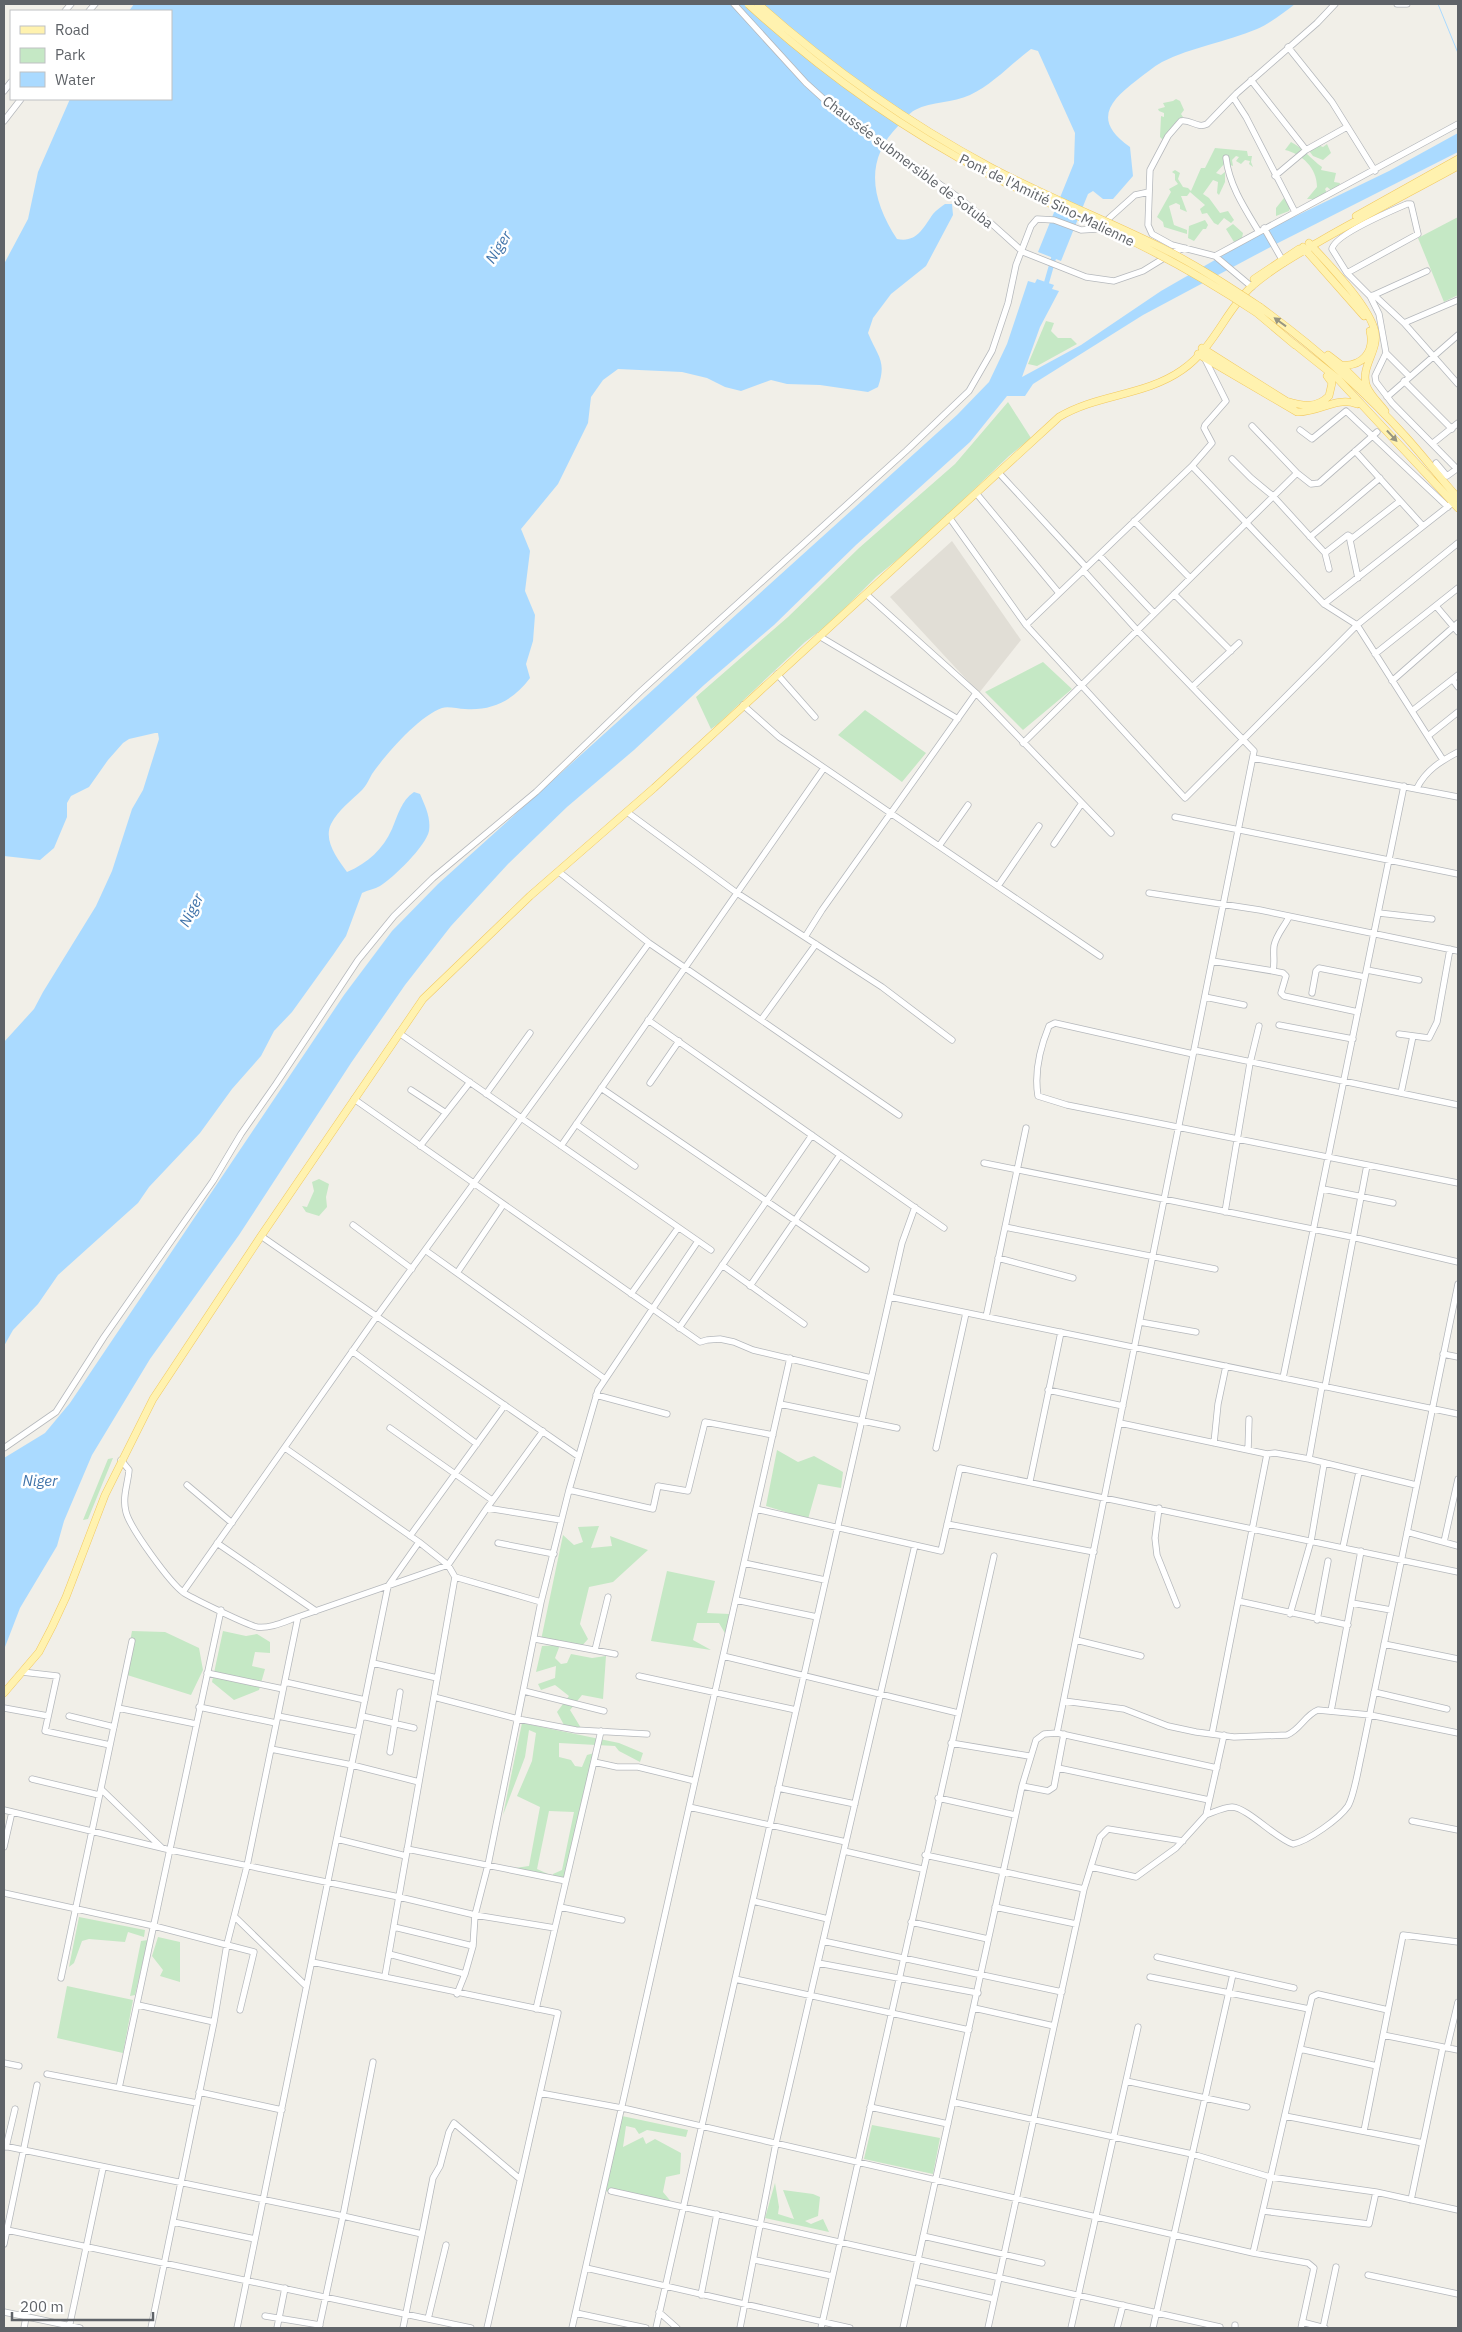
<svg xmlns="http://www.w3.org/2000/svg" width="1462" height="2332" viewBox="0 0 1462 2332" font-family="'IBM Plex Sans',sans-serif">
<style>
.education{fill:#e1ded6}
.green{fill:#c5e8c5}
.water{fill:#aadaff}
.lines{fill:none;stroke-linecap:round;stroke-linejoin:round}
.stream{stroke:#aadaff;stroke-width:1}
.canal{stroke:#aadaff;stroke-width:5}
.minor-casing{stroke:#b5b8bc;stroke-width:7}
.major-casing{stroke:#f2c960;stroke-width:8}
.minor{stroke:#fff;stroke-width:5.5}
.major{stroke:#fff2af;stroke-width:7}
.major-bridge-casing{stroke:#f2c960;stroke-width:8;stroke-linecap:butt}
.major-bridge{stroke:#fff2af;stroke-width:7}
.oneway{fill:#979581}
.labels{text-anchor:middle;dominant-baseline:central;stroke-width:5;stroke-linejoin:round;paint-order:stroke}
.street-label{font-size:14px;fill:#5f6368;stroke:#fff}
.water-label{font-size:15px;font-style:italic;fill:#4174aa;stroke:#fff}
</style>
<rect width="100%" height="100%" fill="#f1efe8"/>
<path class="education" d="M952 541 1021 640 979 693 890 597Z"/>
<path class="green" d="M1176 99 1180 101 1184 110 1181 114 1183 117 1176 122 1164 141 1160 137 1161 116 1164 117V113L1159 111 1158 109 1165 107 1163 103 1173 101Z
M1291 142C1303 148 1311 159 1322 167L1321 170 1336 173 1334 182 1340 183 1339 186 1331 190 1327 187 1325 189 1327 193 1314 199H1307L1317 187C1317 168 1302 154 1285 150Z
M1327 144 1331 153 1323 160 1313 156 1307 148 1318 145 1323 147Z
M1215 148 1247 151 1248 156H1252L1251 162 1253 167 1249 164 1250 161 1245 160 1241 164 1236 161 1239 157 1236 156 1232 160 1233 166 1225 163 1216 173 1221 175 1225 172V182L1219 195 1217 193 1218 182 1213 180 1203 194 1209 198 1220 213 1228 211 1234 220 1231 223 1224 218 1218 225 1214 223 1207 213 1202 214 1200 209 1205 205 1190 192 1187 196H1181L1187 212 1180 209V205L1176 203 1169 206 1174 225 1187 230V234L1164 227 1163 222 1157 217 1171 192 1169 189 1178 184 1175 180V174L1172 172 1175 170 1180 173 1178 179 1183 187 1188 188 1191 191 1201 168H1205Z
M1284 198 1290 208 1289 211 1276 216V208Z
M1458 217V295L1444 302 1418 238Z
M1205 220 1208 225 1206 229H1203L1194 241 1188 238 1189 226Z
M1233 224 1243 233 1242 238 1234 242 1226 229Z
M1046 321 1054 323 1051 331 1058 338H1071L1077 344 1037 366 1028 364Z
M1008 402 1031 438 1009 456 919 542 876 577 830 623 805 642 718 724 711 729 696 697 788 617 859 548 955 464Z
M1043 662 1072 689 1023 730 985 692Z
M865 710 926 753 902 782 838 735Z
M319 1179 329 1184 326 1197 327 1207 319 1216 306 1212 302 1206 307 1207 314 1191 312 1182Z
M777 1450 798 1462 814 1456 843 1472 841 1488 818 1484 808 1519 766 1506Z
M113 1458 88 1519 83 1520 108 1459Z
M599 1526 591 1548 612 1546 610 1536 648 1550 613 1582 589 1587 580 1624 588 1639 581 1647 541 1640 563 1535 574 1545 583 1542 578 1527Z
M667 1571 715 1581 707 1613 730 1614 726 1635 719 1623H697L693 1640 711 1650 651 1641Z
M132 1631 165 1632 199 1648 203 1670 191 1695 124 1674Z
M223 1631 246 1636 257 1634 270 1642V1653L255 1652 252 1666 265 1669 259 1690 234 1700 212 1682Z
M560 1645 555 1658 561 1664 567 1663 571 1654 592 1658 606 1656 603 1699 582 1695 570 1710 581 1728 564 1725 557 1712 569 1696 555 1685 541 1690 538 1684 555 1678 556 1666 536 1672 542 1646Z
M522 1723 619 1743 643 1753 640 1762 619 1751 615 1746 559 1743V1757L571 1760 575 1766 582 1767 587 1755 598 1752 566 1876 554 1881 553 1874 562 1870 574 1812 549 1811 537 1869 548 1874 547 1879 518 1875 515 1868 529 1866 540 1807 517 1796 532 1761 536 1733 529 1730 525 1757 503 1815Z
M79 1917 145 1930 144 1937 128 1932 125 1942 89 1939 82 1941 74 1963 69 1967Z
M158 1937 180 1942V1982L160 1976 163 1970 152 1956Z
M148 1940 135 1995 130 1996 141 1941Z
M67 1986 133 2000 123 2053 57 2038Z
M622 2116 688 2130 686 2137 647 2130 639 2134 635 2128 626 2126 623 2147 643 2137 646 2144 655 2139 681 2153 680 2174 666 2177 663 2192 673 2204 605 2191Z
M872 2125 940 2138 933 2174 864 2159Z
M775 2183 779 2207 778 2214 794 2219 783 2190 813 2194 820 2197 818 2216 805 2221 811 2224 823 2219 829 2232 765 2218Z"/>
<path class="water" d="M134 4H1295C1283 13 1271 23 1257 29 1226 42 1192 47 1162 62 1153 67 1145 74 1137 80 1108 102 1093 121 1130 147L1133 176 1113 199H1103L1093 191 1088 194 1061 261 1038 252 1074 163 1075 133 1038 51 1031 49C1011 64 993 84 970 95 953 103 932 101 915 110 909 113 904 120 899 125 863 161 872 200 897 239 917 243 923 228 933 214 936 210 941 207 945 204H952L953 215 926 266 891 294 873 318 868 333C878 357 887 361 878 387L868 392 820 385 787 384 771 380 741 391 725 387 707 378 682 372 618 369 603 380 591 397 588 423 558 484 521 529 530 551 525 591 535 615 533 641 526 664 530 678C514 700 492 711 465 709 458 709 448 706 442 708 419 716 386 754 372 774 369 779 367 785 362 790 352 800 338 810 331 824 323 841 338 859 347 872 368 863 383 849 392 829 398 815 401 801 414 792L420 794C425 806 431 817 429 831 426 846 393 878 380 886 375 889 368 890 362 893L346 936 333 955 292 1012 274 1031 261 1056 232 1089 200 1133 149 1187 138 1203 58 1275 38 1304 13 1330 4 1346V1042L34 1009 43 992 96 906 112 871 132 809 143 790 159 739 158 733H155L129 739 123 743 108 760 89 787 71 796 67 803V817L54 848 40 860 4 856V264L28 219 38 172 70 99H171V11H129Z
M1458 133V152L1276 244 1143 315 1033 384 1025 396H1007L970 442 856 545 774 625 704 685 634 750 567 807 508 864 451 926 405 985 351 1063 239 1235 150 1359 92 1455 64 1521 57 1546 20 1608 5 1647 4 1669V1458L45 1433 70 1403 344 995 392 931 438 884 957 415 989 382 1007 344 1028 281 1035 283 1037 279 1054 285 1052 289 1059 291 1040 327 1022 377 1081 345 1161 291 1267 230 1389 171Z"/>
<g class="lines">
<path class="stream" d="M1438 4 1458 53"/>
<path class="canal" d="M1045 288 1055 253"/>
<g class="minor-casing">
<path id="minor" d="M734 4 806 83 838 112 955 195 993 225 1023 252 1086 277 1114 281 1143 271 1174 252 1185 248
M1397 4H1407
M65 11 71 4
M89 11 95 4
M1288 47 1332 102 1375 171
M1251 80 1306 150
M4 91 11 82
M1233 97 1246 117 1295 212
M4 121 21 99
M1226 158C1229 185 1245 209 1259 232
M1275 176 1306 150 1347 127
M1264 228 1284 263
M1215 256 1458 124
M1347 273 1418 234 1411 204H1407C1393 210 1334 235 1332 249L1347 273 1370 296 1374 295 1404 323 1458 384
M1252 287 1215 256 1172 245 1152 234 1148 225 1150 170 1168 136 1181 121C1191 119 1197 129 1207 124L1237 93 1317 23 1335 4
M1374 295 1427 271
M1370 296 1379 314 1386 353 1375 376 1376 382 1392 403 1457 469
M1404 323 1458 300
M1386 353 1409 376
M1404 381 1452 429
M1387 397 1458 335
M1252 426 1297 473 1311 484 1319 483 1377 432
M1300 430 1312 439 1346 411 1448 507
M1433 443 1458 423
M1355 451 1423 526
M1232 459 1251 478 1273 496 1325 553 1329 569
M1436 463 1447 476 1458 468
M1192 466 1324 604 1357 625 1443 760
M999 473 1086 567
M976 493 1059 593
M949 517 1026 625 1185 798 1357 625 1458 543
M1134 521 1190 578
M1310 537 1380 478
M1325 553 1348 535 1352 538
M1099 555 1154 613
M1358 578 1350 540 1400 501
M866 594 976 693 1111 833
M1174 594 1231 651
M1324 604 1450 505
M1436 606 1458 632
M1026 625 1192 466 1212 443 1204 428 1205 425 1226 401 1205 359
M819 636 958 719
M1375 654 1458 588
M777 674 815 717
M1453 680 1458 687
M1392 681 1458 623
M1192 687 1239 643
M743 705 779 737 1100 956
M1412 711 1458 675
M1428 736 1458 712
M1023 743 1297 473
M1253 758 1458 797
M1417 788C1426 770 1441 761 1458 752
M627 812 737 893 882 987 952 1040
M1175 817 1458 874
M1054 844 1082 803
M939 846 968 805
M559 872 649 943 899 1115
M998 886 1039 826
M1149 893 1260 910 1458 951
M1379 913 1432 919
M805 937 822 910 976 693
M1212 961 1273 971C1275 963 1273 955 1274 946 1276 935 1284 927 1289 917
M1367 970 1419 980
M1273 971 1283 973 1286 976 1281 993 1284 996 1358 1012
M1312 993 1316 971 1319 968 1365 977
M1205 997 1244 1005
M648 1020 944 1228
M761 1020 816 944
M1279 1025 1353 1039
M399 1033 711 1250
M1399 1034 1429 1038 1437 1022 1450 949
M1194 1050 1458 1105
M1193 1054 1055 1023 1049 1026C1040 1048 1034 1072 1038 1096L1067 1105 1458 1183
M650 1083 679 1041
M601 1088 866 1269
M411 1090 446 1113
M1401 1093 1413 1036
M486 1094 530 1033
M354 1099 700 1342 707 1340 720 1339 734 1342 753 1350 871 1378
M576 1124 635 1166
M420 1146 470 1082
M561 1146 824 768
M984 1163 1352 1237 1458 1262
M1323 1189 1393 1203
M1225 1212 1250 1063 1259 1026
M353 1225 412 1269
M1005 1227 1215 1269
M261 1236 578 1456
M425 1250 605 1379
M998 1258 1073 1278
M722 1265 804 1324
M457 1273 503 1205
M750 1286 840 1155
M631 1294 678 1228
M890 1297 1458 1414
M986 1317 1026 1128
M1140 1322 1196 1332
M679 1328 812 1135
M352 1351 477 1444
M1443 1354 1458 1357
M1283 1378 1404 786
M1325 1387 1367 1165
M1048 1390 1123 1406
M596 1395 667 1414
M780 1404 897 1428
M1120 1423 1267 1454 1275 1453 1309 1459 1416 1485
M390 1428 492 1500
M1214 1443 1218 1404 1226 1366
M4 1448 56 1412 104 1337 213 1181 241 1134 276 1084 358 960 394 916 433 878 536 792 641 691 906 451 969 391 992 351 1008 303 1016 265 1031 226 1037 219 1054 220 1081 230 1097 229 1135 195 1149 192
M285 1448 419 1542 448 1565 455 1577 385 1976
M936 1448 966 1313
M1248 1450 1249 1419
M1309 1459 1322 1386
M121 1460 129 1470C128 1484 122 1497 126 1512 130 1528 170 1583 184 1593 194 1599 247 1625 257 1627 270 1629 286 1621 298 1617L448 1565 487 1508 543 1431
M1030 1481 1061 1332
M187 1485 232 1523
M569 1490 653 1509 658 1486 688 1491 705 1422 773 1435
M487 1508 561 1520
M1159 1508 1155 1538 1157 1555 1177 1605
M756 1509 941 1551 960 1468 1458 1572
M947 1524 1094 1552
M1407 1532 1458 1546
M410 1536 505 1405
M1444 1542 1458 1479
M217 1543 316 1611
M498 1543 554 1554
M1343 1547 1359 1472
M744 1563 825 1580
M455 1577 541 1602
M183 1592 377 1316 649 943
M736 1600 817 1617
M1238 1601 1348 1625
M1352 1603 1391 1610
M1290 1614 1311 1541 1324 1464
M1317 1620 1328 1561
M535 1639 615 1654
M1076 1640 1141 1656
M1384 1644 1458 1659
M595 1650 608 1597
M723 1656 958 1713
M373 1663 437 1678
M22 1672 57 1676 45 1731 110 1745
M207 1673 283 1689
M639 1676 796 1710
M285 1682 365 1700
M524 1691 604 1711
M1374 1692 1447 1709
M434 1697 518 1719 576 1730 647 1734
M1064 1701 1124 1709 1168 1726 1196 1732 1234 1737 1287 1735C1300 1730 1305 1715 1318 1710L1370 1715 1458 1733
M199 1707 276 1723
M4 1708 48 1716
M118 1708 196 1724
M1331 1711 1361 1551
M69 1716 114 1727
M278 1716 358 1732
M362 1716 414 1728
M1057 1733 1217 1768
M1212 1734 1267 1454
M951 1743 1029 1756
M271 1749 352 1765 419 1782
M390 1752 400 1692
M594 1762 617 1767H638L695 1781
M1058 1768 1209 1800
M32 1779 99 1795
M1022 1786 1048 1791 1054 1787 1064 1734
M778 1788 855 1804
M101 1789 162 1848
M938 1798 1015 1815
M689 1807 846 1842
M4 1810 166 1849 399 1897 475 1915 555 1928
M1206 1815C1214 1812 1224 1807 1232 1807 1248 1808 1275 1838 1293 1844 1308 1841 1339 1819 1348 1806 1354 1796 1358 1770 1361 1757L1458 1284
M1412 1821 1458 1830
M337 1839 406 1856
M4 1847 12 1812
M407 1849 566 1881
M844 1851 922 1869
M925 1855 1084 1889
M1091 1867 1136 1877 1176 1848 1206 1815 1224 1735
M4 1893 154 1926 254 1952 240 2010
M753 1901 828 1919
M560 1907 622 1920
M995 1907 1076 1924
M235 1917 306 1986
M911 1922 988 1939
M394 1927 473 1946
M823 1941 1062 1992
M389 1954 465 1974
M1157 1957 1294 1988
M312 1962 558 2013 487 2328
M818 1963 978 1993
M1150 1977 1309 2009
M61 1978 132 1641
M735 1979 969 2030
M457 1994 465 1974 473 1946 475 1915 488 1865 541 1602 569 1490 598 1390 698 1241
M138 2005 214 2022
M974 2008 1054 2026
M536 2009 601 1731
M1383 2035 1458 2050
M1447 2048 1458 2002
M1300 2049 1377 2066
M373 2062 343 2216 422 2234 403 2328
M4 2063 19 2066
M47 2074 197 2103
M1126 2081 1247 2107
M119 2088 221 1610
M199 2092 282 2110
M540 2093 627 2109 1253 2253 1308 2263 1314 2268 1301 2328
M953 2102 1192 2154 1270 2177 1376 2192 1458 2210
M870 2107 948 2124
M1285 2116 1423 2143
M1364 2131 1403 1935 1458 1942
M4 2146 343 2216 319 2328
M6 2147 15 2109
M611 2191 1220 2327
M1411 2200 1443 2047
M1263 2211 1369 2224 1376 2192
M173 2222 255 2239
M7 2230 471 2328
M422 2234 433 2178 440 2166 449 2132 454 2123 520 2179
M923 2236 1042 2263
M4 2244 37 2085
M1253 2253 1312 1997 1318 1994 1388 2010
M755 2260 832 2276
M586 2268 850 2328
M1368 2275 1458 2294
M914 2281 994 2299
M701 2295 717 2214
M4 2312 80 2328
M659 2312 677 2328
M576 2313 646 2328
M265 2316 320 2325
M428 2319 446 2245
M1302 2322 1325 2328
M24 2328 26 2317
M69 2328 103 2168
M151 2328 214 2022 227 1944 247 1866 298 1617
M237 2328 388 1586 419 1542
M277 2328 285 2288
M572 2328 790 1358
M656 2328 902 1243 915 1207
M740 2328 776 2143 915 1545
M821 2328 994 1556
M903 2328 1022 1786 1036 1740 1044 1734 1057 1733 1254 751 1137 630 1083 570
M988 2328 1084 1889 1100 1837 1108 1829 1183 1841
M1071 2328 1138 2027
M1117 2328 1123 2305
M1153 2328 1233 1974
M1235 2328V2325
M1323 2328 1336 2267"/>
</g>
<g class="major-casing">
<path id="major" d="M1356 216 1458 159
M1309 243C1328 264 1369 305 1375 332 1379 351 1359 368 1367 387 1371 396 1379 403 1385 411
M1303 247 1364 316
M1254 279 1299 249
M1260 307C1312 345 1362 388 1406 437 1424 457 1440 478 1458 498
M1257 313 1295 345
M1293 343 1338 379 1458 508
M1202 348 1286 401C1302 406 1316 409 1329 396L1332 383 1327 376
M1198 354 1297 412C1319 413 1336 396 1357 404
M1328 355 1341 365C1362 367 1375 352 1370 331
M1341 365 1367 391
M4 1693 39 1652 52 1627 66 1597 105 1495 153 1399 261 1236 423 999 530 896 654 788 1059 417C1097 394 1145 396 1182 370 1215 347 1225 311 1252 286 1273 268 1298 254 1322 240 1367 214 1413 191 1458 166"/>
</g>
<use href="#minor" class="minor"/>
<use href="#major" class="major"/>
<g class="major-bridge-casing">
<path id="major-bridge" d="M748 4C820 70 901 128 988 174 1030 196 1073 213 1115 233 1165 256 1212 283 1257 313
M758 4C830 68 906 122 990 167 1046 197 1106 220 1162 248 1196 265 1228 286 1260 307"/>
</g>
<use href="#major-bridge" class="major-bridge"/>
</g>
<defs><path id="oneway-solid" d="M-6-.8H1V-3.2L6.5 0L1 3.2V.8H-6Z" transform="scale(1.25)"/></defs>
<g class="oneway">
<use href="#oneway-solid" transform="translate(1280 322) rotate(-144)"/>
<use href="#oneway-solid" transform="translate(1392 436) rotate(47)"/>
</g>
<g class="labels">
<g class="street-label">
<text transform="translate(908 162) rotate(37)">Chaussée submersible de Sotuba</text>
<text transform="translate(1047 200) rotate(26)">Pont de l'Amitié Sino-Malienne</text>
</g>
<g class="water-label">
<text transform="translate(498 247) rotate(-58)">Niger</text>
<text transform="translate(191 910) rotate(-63)">Niger</text>
<text x="40" y="1480">Niger</text>
</g>
</g>
<rect width="1462" height="2332" fill="none" stroke="#5f6368" stroke-width="10"/>
<rect x="10" y="10" width="162" height="90" fill="#ffffff" stroke="#bfc1c3"/>
<rect x="20" y="26" width="25" height="8" fill="#fff2af" stroke="#bfc1c3"/>
<text x="55" y="35" font-size="15" fill="#5f6368">Road</text>
<rect x="20" y="48" width="25" height="15" fill="#c5e8c5" stroke="#bfc1c3"/>
<text x="55" y="60" font-size="15" fill="#5f6368">Park</text>
<rect x="20" y="72" width="25" height="15" fill="#aadaff" stroke="#bfc1c3"/>
<text x="55" y="85" font-size="15" fill="#5f6368">Water</text>
<path d="M12 2312v8h141v-8" fill="none" stroke="#5f6368" stroke-width="2.5"/>
<text x="20" y="2312" font-size="15" fill="#5f6368" stroke="#ffffff" stroke-width="4" paint-order="stroke">200 m</text>
</svg>
